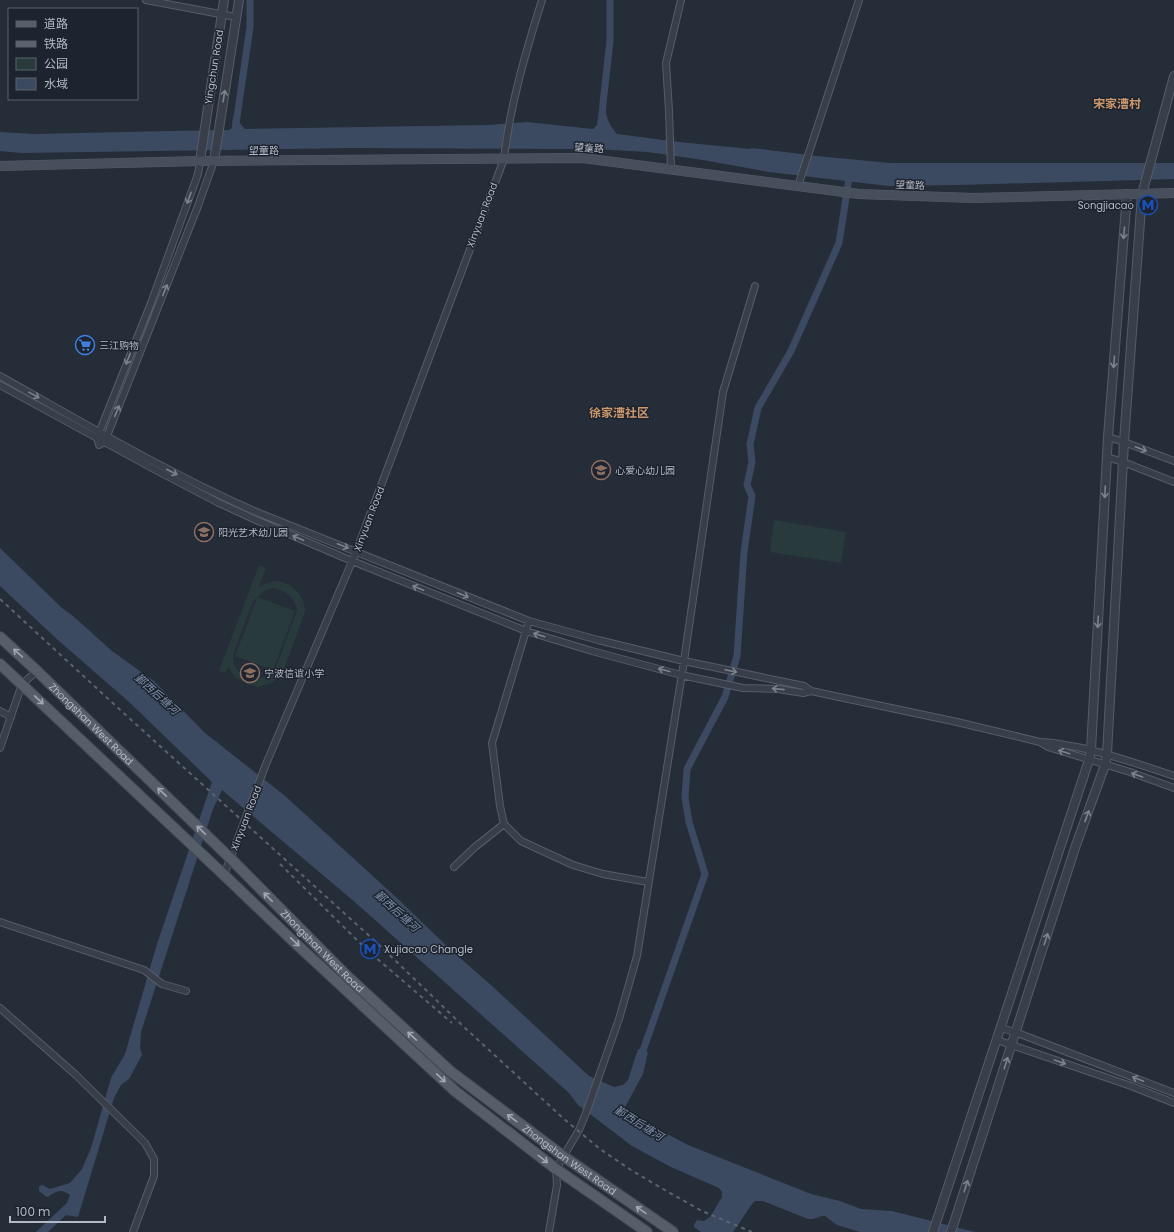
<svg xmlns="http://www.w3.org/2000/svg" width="1174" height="1232" viewBox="0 0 1174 1232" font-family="Poppins,'Noto Sans SC',sans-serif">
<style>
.green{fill:#283a3b;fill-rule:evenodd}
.water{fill:#3c4a61}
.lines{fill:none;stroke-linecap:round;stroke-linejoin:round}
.canal{stroke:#3c4a61;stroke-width:7}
.minor-casing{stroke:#565d68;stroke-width:8}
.tertiary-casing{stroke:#565d68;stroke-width:10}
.secondary-casing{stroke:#565d68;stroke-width:10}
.primary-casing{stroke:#414853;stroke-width:12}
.minor{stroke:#383f4a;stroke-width:6}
.tertiary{stroke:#383f4a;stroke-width:8}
.secondary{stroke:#474e5c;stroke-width:9}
.primary{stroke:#565e6a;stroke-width:10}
.rail{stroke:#5b6370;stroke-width:2;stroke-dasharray:4 4;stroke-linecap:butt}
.oneway{stroke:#7c838e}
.oneway2{stroke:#a1a8b3}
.labels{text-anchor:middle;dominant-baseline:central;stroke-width:3;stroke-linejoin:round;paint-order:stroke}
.street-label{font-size:10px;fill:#b4bac5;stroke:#1d242f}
.poi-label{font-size:10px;fill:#b4bac5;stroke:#1d242f;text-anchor:start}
.water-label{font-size:11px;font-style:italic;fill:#7e90aa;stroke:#1d242f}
.quarter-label{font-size:12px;font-weight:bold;fill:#ca966b;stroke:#1d242f}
</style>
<rect width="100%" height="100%" fill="#252d39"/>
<path class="green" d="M774 520 846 532 841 563 770 552Z
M259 565 266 568 259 587C265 584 271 581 277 581 292 582 306 597 305 612L284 669 277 679 271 683 258 687 245 683 235 677 228 667 226 673 219 671ZM273 588C285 590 295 597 297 610L276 667C273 672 270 675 264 677 252 683 234 673 233 659 233 657 234 655 234 653L253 601 257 598 235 656 273 670 295 611 257 597 265 591Z"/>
<path class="water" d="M599 110H606C606 119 611 127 617 134L679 142 750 149 751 148 817 156 890 163H1174V179L958 185 889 186 769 172 703 160 648 152 594 149 351 148 22 153 0 151V132L34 134 171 131 229 130 232 128 233 116 240 115 239 122 245 129 489 125 527 122 593 129 597 125Z
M0 548 62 608 73 616 112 651 154 681 205 733 284 795 398 899 451 950 492 986 589 1076 614 1087 623 1085 628 1080 638 1049 648 1052 643 1074 624 1109 627 1113 688 1145 811 1194 840 1201 861 1209 892 1211 975 1232H860L837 1225 825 1216H822L813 1219H808L763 1201H755L752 1204 733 1232H701L694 1227V1225L697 1220 704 1221 710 1217 722 1197V1192L719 1188 671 1167 632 1146 578 1105 569 1093 356 903 222 790 213 809 141 1032 140 1048 142 1055 129 1079 121 1085 114 1098 78 1217 66 1215 48 1232H36L67 1203 70 1195C61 1188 56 1191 48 1197L45 1196 39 1191V1187L42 1185 50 1189 70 1183 82 1169 91 1148 111 1078 125 1054 157 944 212 782 128 701 59 641 0 586Z"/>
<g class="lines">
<path class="canal" d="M602 120 603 103 610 41V0
M236 124 250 27V0
M640 1059 705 874 689 822 685 798 687 769 725 697 737 656 744 552 752 496 747 485 752 462 750 444 758 408 791 351 839 243 850 172"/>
<g class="minor-casing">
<path id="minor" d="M146 0 236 17
M200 161 198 174 151 303 97 438 99 445 104 442 107 436 198 206 214 161
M671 169 669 111 666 63 681 0
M798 186 859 0
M0 376C84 423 166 472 254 511L529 621 598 640 684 661 804 686 811 691 957 722 1040 742C1053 742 1064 745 1077 747 1110 754 1142 765 1174 776
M0 385 154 469 219 503 256 520 352 561 526 631 592 651 681 675 743 688 778 689 803 693 811 691
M1108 437 1124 442 1174 461
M1107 457 1123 462 1174 482
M529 621 492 743 500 806 504 824 521 841 573 865 603 874 648 882
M0 711 11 717
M1040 742 1048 747 1130 772 1174 788
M0 748 22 684 37 671
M454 867 475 847 504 824
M224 875 266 764 356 552 504 159C510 105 526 51 542 0
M0 922 144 970 162 984 186 991
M0 1008 76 1075 145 1143 154 1159V1176L133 1232
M1001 1028 1015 1032 1174 1093
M997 1040 1131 1086 1174 1103
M549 1232 557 1185 556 1169 579 1130 586 1113 619 1019 637 956 684 661 723 392 755 286"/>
</g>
<g class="tertiary-casing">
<path id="tertiary" d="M200 161 224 0
M214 161 239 0
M933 1232 1089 760 1091 750 1108 437 1127 194
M951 1232 1076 845 1105 765 1107 754 1124 442 1142 194 1174 76"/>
</g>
<g class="secondary-casing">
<path id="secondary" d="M0 166 200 161 583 158 859 194 973 198 1174 193"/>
</g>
<g class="primary-casing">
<g id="primary">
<path id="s1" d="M0 637 37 671 231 859 347 976 450 1071 563 1156 673 1232"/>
<path d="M0 664 224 875 292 940 455 1091 556 1169 647 1232"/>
</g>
</g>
<use href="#minor" class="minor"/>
<use href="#tertiary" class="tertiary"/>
<use href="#secondary" class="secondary"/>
<use href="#primary" class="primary"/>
<path class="rail" d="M0 599 117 707 376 942 430 994 464 1027 564 1119 600 1149 631 1170 663 1189 702 1211 752 1232
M280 864 367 950 452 1023"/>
</g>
<defs><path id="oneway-shaft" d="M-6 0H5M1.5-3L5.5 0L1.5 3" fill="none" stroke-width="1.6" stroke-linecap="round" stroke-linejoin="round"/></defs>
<g class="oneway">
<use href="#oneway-shaft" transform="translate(224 96) rotate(-81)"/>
<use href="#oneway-shaft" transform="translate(189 198) rotate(110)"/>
<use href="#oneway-shaft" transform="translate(1124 233) rotate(95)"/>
<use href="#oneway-shaft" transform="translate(165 290) rotate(-68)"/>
<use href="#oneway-shaft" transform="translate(128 359) rotate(112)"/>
<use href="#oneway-shaft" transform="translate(1114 362) rotate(95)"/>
<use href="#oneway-shaft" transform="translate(34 395) rotate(29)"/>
<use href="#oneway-shaft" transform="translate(117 411) rotate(-68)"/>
<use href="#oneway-shaft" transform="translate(1141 449) rotate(21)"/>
<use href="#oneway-shaft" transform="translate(172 472) rotate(27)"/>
<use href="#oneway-shaft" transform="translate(1105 492) rotate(93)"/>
<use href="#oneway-shaft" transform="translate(298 538) rotate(-157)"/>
<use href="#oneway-shaft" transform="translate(343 546) rotate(22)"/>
<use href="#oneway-shaft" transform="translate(418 588) rotate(-158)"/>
<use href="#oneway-shaft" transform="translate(463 595) rotate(22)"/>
<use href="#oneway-shaft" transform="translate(1098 622) rotate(93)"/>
<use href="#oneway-shaft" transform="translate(539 635) rotate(-163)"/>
<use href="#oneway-shaft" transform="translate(664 670) rotate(-165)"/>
<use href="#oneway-shaft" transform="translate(731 671) rotate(12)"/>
<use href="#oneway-shaft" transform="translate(778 689) rotate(-174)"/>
<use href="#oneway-shaft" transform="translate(1064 752) rotate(-163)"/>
<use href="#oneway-shaft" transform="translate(1137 775) rotate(-161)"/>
<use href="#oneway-shaft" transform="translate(1087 816) rotate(-70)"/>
<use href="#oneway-shaft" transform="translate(1046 939) rotate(-72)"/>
<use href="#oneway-shaft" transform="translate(1060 1062) rotate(19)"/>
<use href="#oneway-shaft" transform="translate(1006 1063) rotate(-72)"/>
<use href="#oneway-shaft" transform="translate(1138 1079) rotate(-159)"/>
<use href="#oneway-shaft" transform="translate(966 1186) rotate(-72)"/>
</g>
<g class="oneway2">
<use href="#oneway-shaft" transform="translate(18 653) rotate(-138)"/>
<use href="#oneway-shaft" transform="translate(39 700) rotate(43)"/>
<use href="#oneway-shaft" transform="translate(162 792) rotate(-136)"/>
<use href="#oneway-shaft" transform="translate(201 830) rotate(-136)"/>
<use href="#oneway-shaft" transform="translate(268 897) rotate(-135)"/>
<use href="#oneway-shaft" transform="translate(295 942) rotate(43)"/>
<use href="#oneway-shaft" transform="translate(412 1036) rotate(-137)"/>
<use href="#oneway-shaft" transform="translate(441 1078) rotate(43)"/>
<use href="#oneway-shaft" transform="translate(512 1118) rotate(-143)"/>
<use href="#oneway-shaft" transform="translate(543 1159) rotate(38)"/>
<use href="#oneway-shaft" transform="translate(641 1210) rotate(-145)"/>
</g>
<defs>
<g id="metro-ring" transform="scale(1)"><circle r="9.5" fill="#1d242f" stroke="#1a4fb4" stroke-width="1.5"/><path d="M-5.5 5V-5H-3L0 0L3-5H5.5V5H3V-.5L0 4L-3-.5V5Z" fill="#1a4fb4"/></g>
<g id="supermarket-ring" transform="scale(1)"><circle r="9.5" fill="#1d242f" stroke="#3f7fe0" stroke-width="1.5"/><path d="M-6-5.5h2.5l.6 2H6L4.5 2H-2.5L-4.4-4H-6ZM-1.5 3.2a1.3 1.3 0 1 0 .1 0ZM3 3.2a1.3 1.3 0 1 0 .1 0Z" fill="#3f7fe0"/></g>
<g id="school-ring" transform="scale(1)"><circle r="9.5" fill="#1d242f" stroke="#8d6e63" stroke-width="1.5"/><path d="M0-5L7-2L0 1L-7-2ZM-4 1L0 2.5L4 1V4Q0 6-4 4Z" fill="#8d6e63"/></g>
</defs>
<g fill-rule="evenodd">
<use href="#metro-ring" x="1148" y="205"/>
<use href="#supermarket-ring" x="85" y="345"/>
<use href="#school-ring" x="601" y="470"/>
<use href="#school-ring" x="204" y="532"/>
<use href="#school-ring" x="250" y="673"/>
<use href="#metro-ring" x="370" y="949"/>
</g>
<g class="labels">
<g class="street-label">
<text transform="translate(214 67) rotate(-81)">Yingchun Road</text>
<text transform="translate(589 148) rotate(4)">望童路</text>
<text x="264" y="150">望童路</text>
<text transform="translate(910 185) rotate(2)">望童路</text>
<text transform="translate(482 215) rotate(-69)">Xinyuan Road</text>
<text transform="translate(369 519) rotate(-69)">Xinyuan Road</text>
<text stroke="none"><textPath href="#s1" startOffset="126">Zhongshan West Road</textPath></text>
<text transform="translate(246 818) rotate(-69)">Xinyuan Road</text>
<text stroke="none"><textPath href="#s1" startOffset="450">Zhongshan West Road</textPath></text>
<text stroke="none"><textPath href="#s1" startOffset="774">Zhongshan West Road</textPath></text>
</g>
<g class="poi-label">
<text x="1134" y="205" text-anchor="end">Songjiacao</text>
<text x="99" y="345">三江购物</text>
<text x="615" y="470">心爱心幼儿园</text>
<text x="218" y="532">阳光艺术幼儿园</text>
<text x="264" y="673">宁波信谊小学</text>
<text x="384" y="949">Xujiacao Changle</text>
</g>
<g class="water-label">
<text transform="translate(157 694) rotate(42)">鄞西后塘河</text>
<text transform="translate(397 911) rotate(42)">鄞西后塘河</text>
<text transform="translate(639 1123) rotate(32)">鄞西后塘河</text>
</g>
<g class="quarter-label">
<text x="1117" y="103">宋家漕村</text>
<text x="619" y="412">徐家漕社区</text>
</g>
</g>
<rect x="8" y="8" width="130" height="92" fill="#1d242f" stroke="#59606b"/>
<rect x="16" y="21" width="20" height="6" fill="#565e6a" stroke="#59606b"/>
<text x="44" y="28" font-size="12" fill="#b4bac5">道路</text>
<rect x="16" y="41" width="20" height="6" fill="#5b6370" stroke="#59606b"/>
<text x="44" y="48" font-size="12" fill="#b4bac5">铁路</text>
<rect x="16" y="58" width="20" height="12" fill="#283a3b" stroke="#59606b"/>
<text x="44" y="68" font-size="12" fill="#b4bac5">公园</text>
<rect x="16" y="78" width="20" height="12" fill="#3c4a61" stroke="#59606b"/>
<text x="44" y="88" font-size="12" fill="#b4bac5">水域</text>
<path d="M10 1216v6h95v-6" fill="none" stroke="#b4bac5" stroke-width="2"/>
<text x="16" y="1216" font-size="12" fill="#b4bac5" stroke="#1d242f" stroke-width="3" paint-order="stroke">100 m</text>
</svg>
